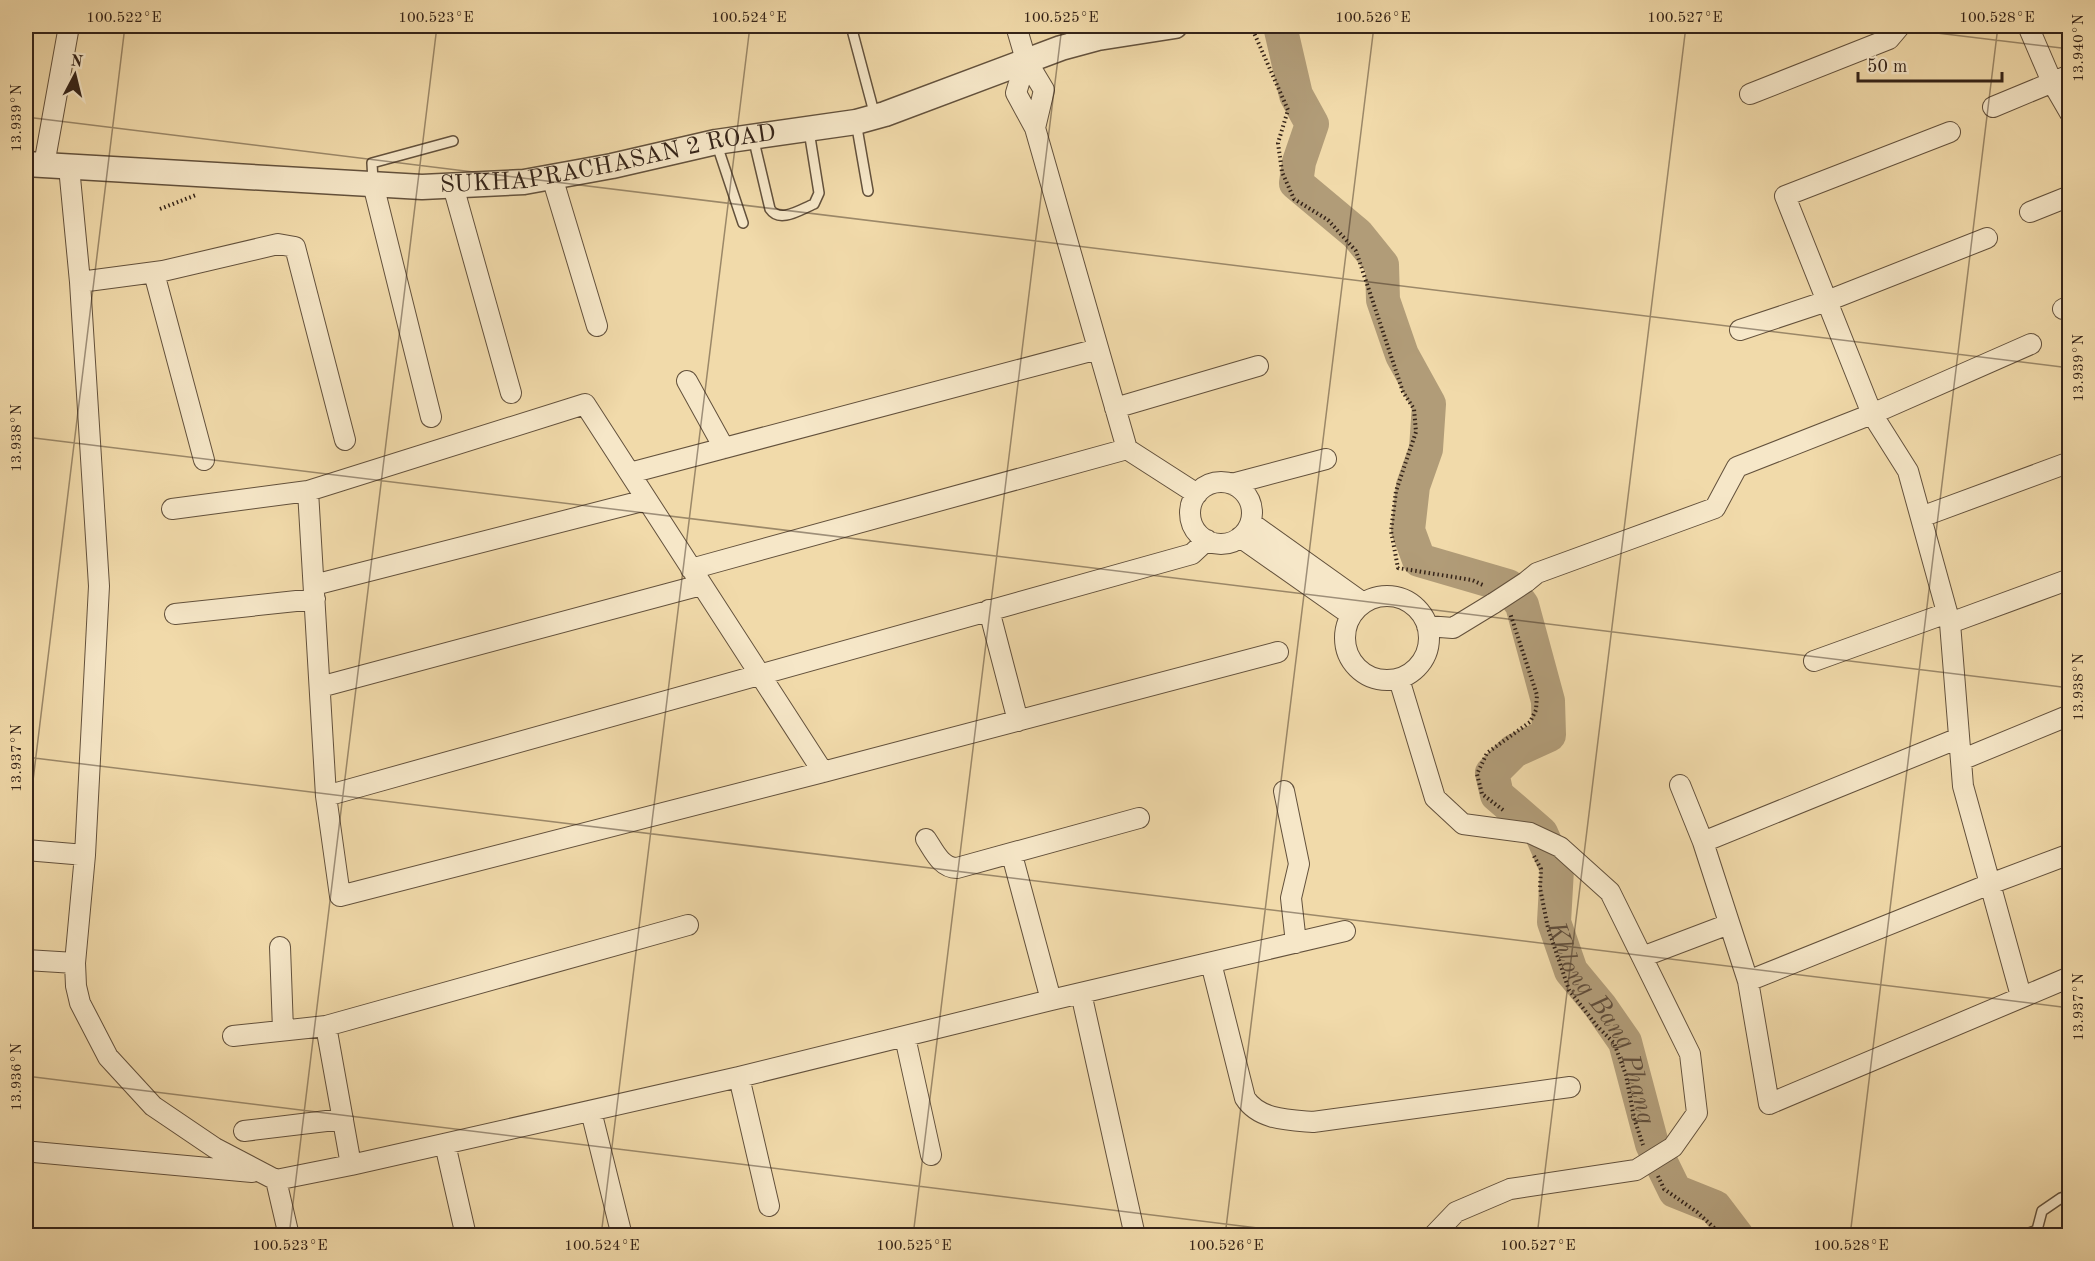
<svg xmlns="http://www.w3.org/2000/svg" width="2095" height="1261" viewBox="0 0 2095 1261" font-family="'Old Standard TT',serif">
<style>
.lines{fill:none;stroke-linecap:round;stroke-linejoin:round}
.river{stroke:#b19c78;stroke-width:34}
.service-casing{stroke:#63513c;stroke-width:12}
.minor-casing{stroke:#63513c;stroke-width:22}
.tertiary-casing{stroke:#63513c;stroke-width:27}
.path{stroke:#342318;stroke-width:4;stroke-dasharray:1.5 3;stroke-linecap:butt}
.service{stroke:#f6e7c8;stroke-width:9}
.minor{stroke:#f6e7c8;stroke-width:20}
.tertiary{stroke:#f6e7c8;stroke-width:24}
.minor-bridge-casing{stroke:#63513c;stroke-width:22;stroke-linecap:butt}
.minor-bridge{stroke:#f6e7c8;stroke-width:20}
.ticks{fill:none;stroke:#342318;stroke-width:1.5;stroke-opacity:0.45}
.labels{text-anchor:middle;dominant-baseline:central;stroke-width:6;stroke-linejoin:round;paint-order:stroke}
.street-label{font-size:24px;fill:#342318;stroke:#f6e7c8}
.water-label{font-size:26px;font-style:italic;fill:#604d3a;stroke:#f6e7c8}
.neatline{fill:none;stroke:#342318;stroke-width:2}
.ticks-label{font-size:15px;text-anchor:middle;fill:#342318}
</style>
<rect width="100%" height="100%" fill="#f1daaa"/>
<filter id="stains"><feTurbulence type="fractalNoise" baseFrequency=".00333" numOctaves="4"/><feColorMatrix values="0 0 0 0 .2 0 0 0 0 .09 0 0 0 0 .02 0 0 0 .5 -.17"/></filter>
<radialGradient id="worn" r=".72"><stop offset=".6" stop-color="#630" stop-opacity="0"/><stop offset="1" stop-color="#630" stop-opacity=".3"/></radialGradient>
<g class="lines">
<path class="river" id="s1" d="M1280 26 1296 95 1312 124 1299 162 1296 183 1357 234 1382 265 1383 300 1402 355 1429 404 1426 449 1413 486 1408 530 1419 560 1508 586 1522 605 1548 701 1549 735 1514 751 1492 773 1497 795 1541 833 1557 869 1554 922 1571 971 1600 1006 1625 1042 1652 1144 1675 1191 1715 1207 1737 1236"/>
<g class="service-casing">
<path id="service" d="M851 26 875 116
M1414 26V28
M856 122 868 191
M753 137 770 209C780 224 801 209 814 204L819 193 809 131
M716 142 743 223
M373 182 372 163 453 141
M2021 1236 2037 1230
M2038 1236 2037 1230 2042 1211 2061 1198 2070 1195"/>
</g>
<g class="minor-casing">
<path id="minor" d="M1016 26 1026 60 1044 90 1035 128
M1075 26 1078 43
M2028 26 2052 82 2070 113
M1026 60 1016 93 1035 128 1127 449 1197 494
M1750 94 1889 39 1900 26
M1993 107 2070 75
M1950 132 1785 196 1872 414 1908 471 1950 623 1963 786 2021 996
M44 165 69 26
M69 167 80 282 99 586 85 855 75 963 76 986 80 1003 108 1057 153 1106 215 1148 276 1180 351 1165 739 1077 1051 1000 1345 931
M552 177 597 326
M373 184 431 417
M453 186 511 393
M2030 212 2070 196
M154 273 204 460
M80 282 163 271 278 244 295 247 345 440
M2063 309 2070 306
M1740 330 1827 301 1987 238
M687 381 724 448
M1115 408 1258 366
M630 473 1098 349
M1190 513a31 31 0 1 1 62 0a31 31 0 1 1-62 0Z
M1232 484 1326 459
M308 491 326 796 340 896 823 772 1278 652
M172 509 308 491 585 404 823 772
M1921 517 2070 462
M1251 523 1363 603
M1240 537 1351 615
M691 569 1127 449
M1526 582 1537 573 1715 508 1737 467 1872 414 2031 344
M314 585 646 500
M1345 638a42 42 0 1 1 84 0a42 42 0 1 1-84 0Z
M989 610 1018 721
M175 614 315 599
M1950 623 2070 579
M1427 626 1453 628 1494 603
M1814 661 1947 613
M1399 679 1435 798 1463 824 1530 833 1560 847 1610 892 1690 1054 1697 1113 1673 1147 1636 1170 1510 1189 1456 1212 1433 1236
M320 687 701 585
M1959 738 1703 842 1748 981 1769 1104 2070 977
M1961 760 2070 715
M1680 785 1703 842
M1284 791 1299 864 1291 898 1296 943
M326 796 1192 554 1207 540
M926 839C934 851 941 868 957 868L1139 818
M26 850 85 855
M1012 855 1051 1000
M280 947 283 1030
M1642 957 1729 924
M26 960 75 963
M1211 963 1245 1098C1259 1120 1289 1120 1313 1122L1570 1087
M1748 981 1990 884 2070 854
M1081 993 1135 1236
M326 1026 351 1165
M233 1036 326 1026 688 925
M905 1037 931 1155
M739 1077 769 1206
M591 1111 622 1236
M244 1131 343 1119
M445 1144 466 1236
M34 1152 252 1172
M276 1180 289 1236"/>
</g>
<g class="tertiary-casing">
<g id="tertiary">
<path id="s2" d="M26 164 422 187 524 182 612 166 716 142 856 122 885 114 1061 48 1098 38 1175 26"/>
</g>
</g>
<path class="path" d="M1251 26 1288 110 1278 143 1282 172 1294 199 1328 220 1356 251 1403 392 1414 409 1416 432 1396 491 1391 531 1398 568 1472 580 1485 586
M160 209 196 195
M1503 810 1482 794 1477 774 1487 753 1530 722 1536 710 1537 695 1510 613
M1534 856 1541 869 1540 888 1548 928 1569 990 1597 1026 1614 1043 1626 1075 1634 1118 1643 1145
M1658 1176 1664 1189 1697 1212 1723 1236"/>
<use href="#service" class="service"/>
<use href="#minor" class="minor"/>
<use href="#tertiary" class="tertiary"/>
<g class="minor-bridge-casing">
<path id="minor-bridge" d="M1494 603 1526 582"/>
</g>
<use href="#minor-bridge" class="minor-bridge"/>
</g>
<path class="ticks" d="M1879 26 2070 49M26 117 2070 368M26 437 2070 688M26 757 2070 1008M26 838 125 26M26 1076 1322 1236M289 1236 437 26M601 1236 750 26M913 1236 1062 26M1225 1236 1374 26M1537 1236 1686 26M1850 1236 1998 26"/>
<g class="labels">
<g class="street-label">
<text stroke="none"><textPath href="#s2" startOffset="585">SUKHAPRACHASAN 2 ROAD</textPath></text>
</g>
<g class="water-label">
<text stroke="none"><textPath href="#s1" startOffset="1200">Khlong Bang Phang</textPath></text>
</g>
</g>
<rect width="2095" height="1261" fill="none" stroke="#f1daaa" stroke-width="66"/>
<g transform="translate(75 75) rotate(7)" stroke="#f6e7c8" stroke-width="4.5" paint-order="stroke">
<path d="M0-4.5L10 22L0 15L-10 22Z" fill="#342318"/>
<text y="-9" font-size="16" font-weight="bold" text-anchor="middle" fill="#342318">N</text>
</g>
<path d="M1858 72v9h144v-9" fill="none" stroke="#342318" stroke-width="3"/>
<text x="1867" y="72" font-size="18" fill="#342318" stroke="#f6e7c8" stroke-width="4.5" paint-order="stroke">50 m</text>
<rect x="33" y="33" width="2029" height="1195" class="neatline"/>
<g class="ticks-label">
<text x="124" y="22">100.522°E</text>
<text x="436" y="22">100.523°E</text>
<text x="749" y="22">100.524°E</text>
<text x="1061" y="22">100.525°E</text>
<text x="1373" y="22">100.526°E</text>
<text x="1685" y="22">100.527°E</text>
<text x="1997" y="22">100.528°E</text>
<text transform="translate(2078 48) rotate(-90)" y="5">13.940°N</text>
<text transform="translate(16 118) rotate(-90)" y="5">13.939°N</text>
<text transform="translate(2078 368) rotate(-90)" y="5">13.939°N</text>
<text transform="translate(16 438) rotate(-90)" y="5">13.938°N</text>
<text transform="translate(2078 687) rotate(-90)" y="5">13.938°N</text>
<text transform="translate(16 758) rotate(-90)" y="5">13.937°N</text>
<text transform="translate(2078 1007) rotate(-90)" y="5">13.937°N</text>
<text transform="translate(16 1077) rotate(-90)" y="5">13.936°N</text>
<text x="290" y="1250">100.523°E</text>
<text x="602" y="1250">100.524°E</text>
<text x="914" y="1250">100.525°E</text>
<text x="1226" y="1250">100.526°E</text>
<text x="1538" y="1250">100.527°E</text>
<text x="1851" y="1250">100.528°E</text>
</g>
<rect width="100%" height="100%" filter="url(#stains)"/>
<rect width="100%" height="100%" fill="url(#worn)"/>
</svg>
